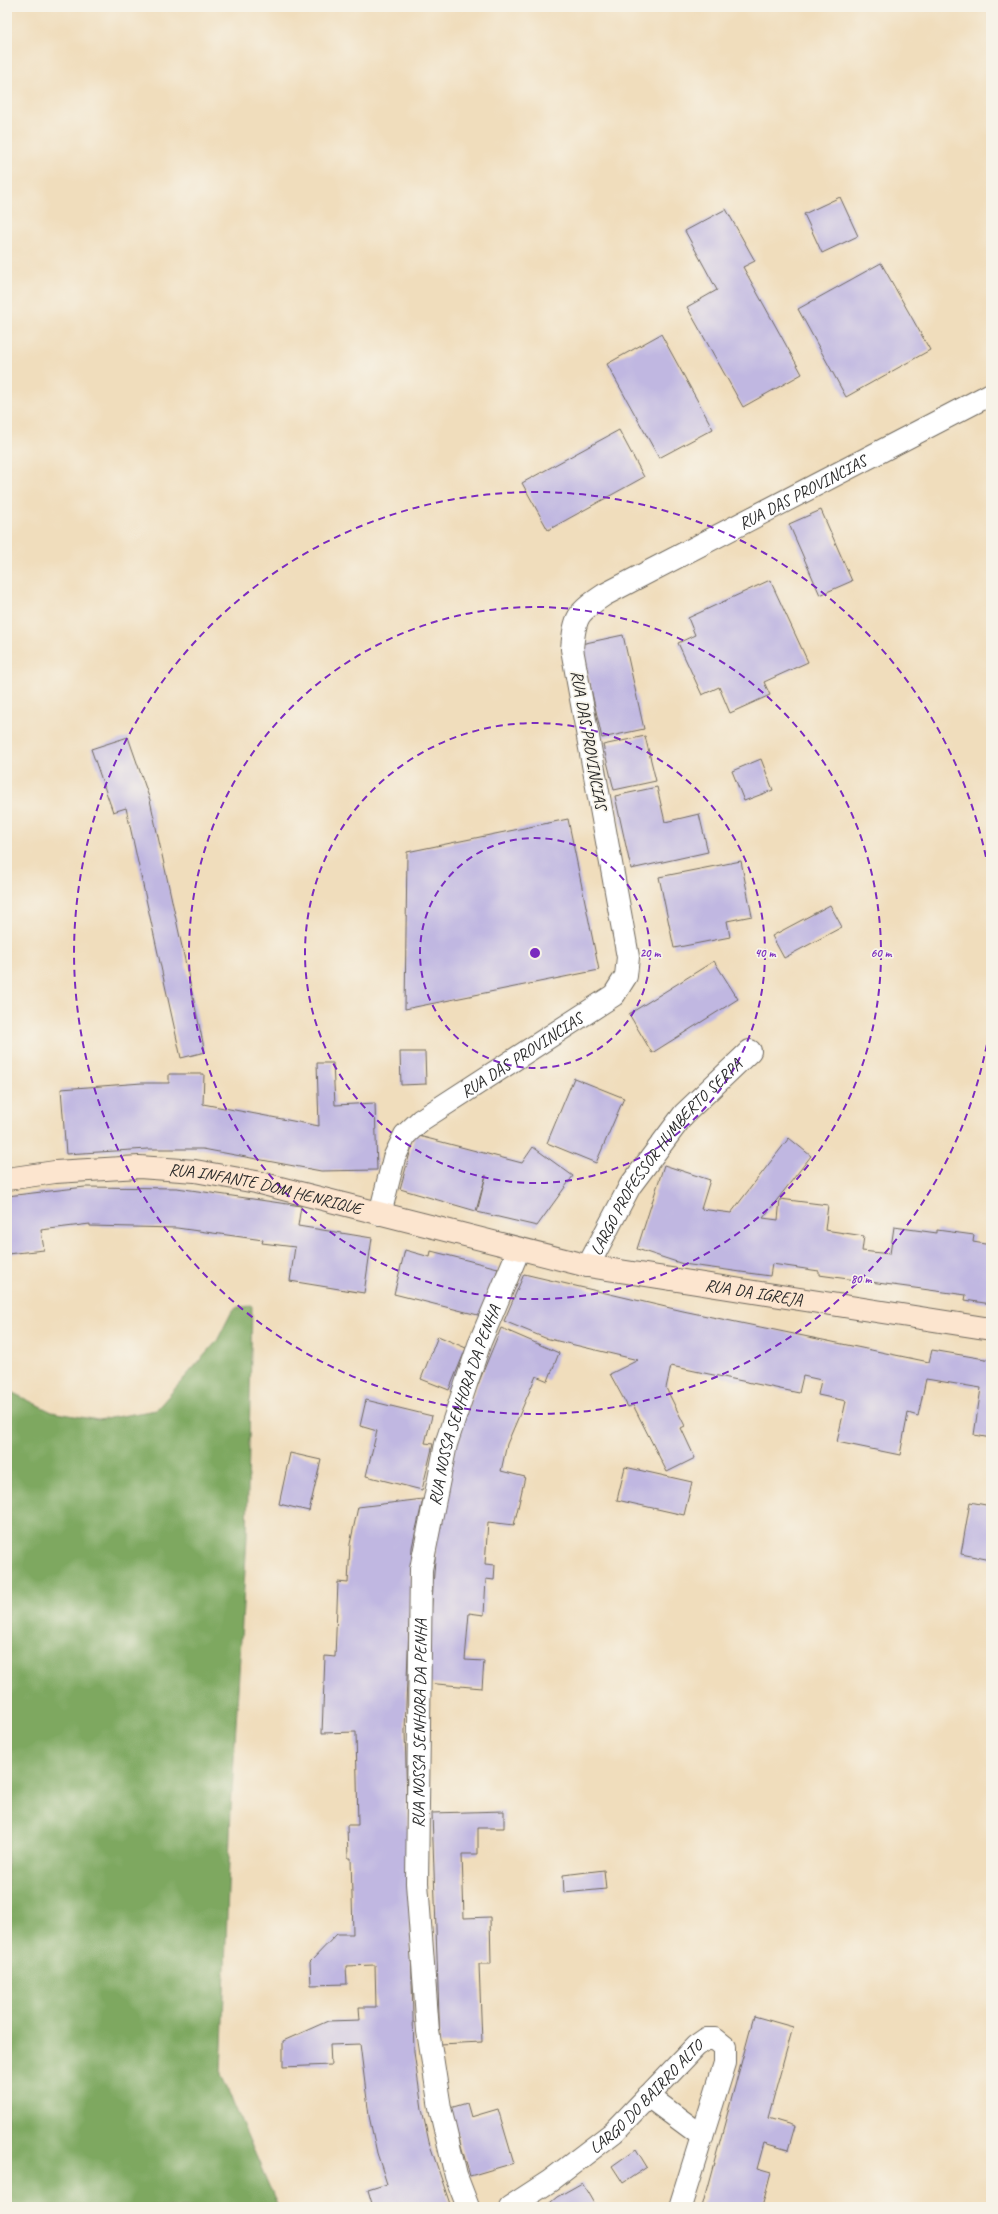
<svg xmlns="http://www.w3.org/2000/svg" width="998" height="2214" viewBox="0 0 998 2214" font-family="Caveat,sans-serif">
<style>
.forest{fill:#7ea860;stroke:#546a46}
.building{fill:#c0b7e1}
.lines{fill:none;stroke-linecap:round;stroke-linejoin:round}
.street-casing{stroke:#70695e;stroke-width:24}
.secondary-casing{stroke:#70695e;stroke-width:24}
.street{stroke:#fff;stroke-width:22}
.secondary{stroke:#fce5cf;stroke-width:22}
.ring{fill:none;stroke:#7b2cbf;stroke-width:2;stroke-dasharray:7 5}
.labels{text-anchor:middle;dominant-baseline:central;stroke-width:3.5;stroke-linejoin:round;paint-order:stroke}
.street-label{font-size:17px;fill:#2b2b2b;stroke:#f7f3e8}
.centre{fill:#7b2cbf;stroke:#f7f3e8;stroke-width:2}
.ring-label{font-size:12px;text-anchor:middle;font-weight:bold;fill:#7b2cbf;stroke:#f7f3e8;stroke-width:3.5;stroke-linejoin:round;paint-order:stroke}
</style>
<rect width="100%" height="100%" fill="#f7f3e8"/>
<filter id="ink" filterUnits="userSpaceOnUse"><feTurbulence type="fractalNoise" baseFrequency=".025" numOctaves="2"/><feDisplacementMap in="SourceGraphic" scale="8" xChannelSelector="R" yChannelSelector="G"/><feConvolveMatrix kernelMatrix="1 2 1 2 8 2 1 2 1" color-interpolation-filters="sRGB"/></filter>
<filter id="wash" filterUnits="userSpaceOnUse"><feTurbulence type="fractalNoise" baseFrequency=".012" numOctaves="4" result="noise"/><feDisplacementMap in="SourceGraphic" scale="16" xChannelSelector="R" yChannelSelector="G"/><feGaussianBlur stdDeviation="0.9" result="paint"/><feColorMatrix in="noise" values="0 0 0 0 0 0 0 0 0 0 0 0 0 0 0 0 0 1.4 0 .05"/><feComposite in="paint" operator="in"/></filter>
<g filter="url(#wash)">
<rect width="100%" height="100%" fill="#f0ddbc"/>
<path class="forest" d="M252 1306 247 1537 231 1810 221 2074 278 2207H7V1390L52 1412 98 1420 156 1410 217 1341 232 1311 238 1307Z"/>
<g id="blocks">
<path class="building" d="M840 197 858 236 822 253 804 214Z
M726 209 755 261 743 267 802 374 743 407 687 307 717 290 685 231Z
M881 263 930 350 846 397 798 309Z
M661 334 713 429 659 458 607 364Z
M619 430 644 477 548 530 522 483Z
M821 510 852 581 820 595 789 524Z
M770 580 808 662 764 682 770 695 730 713 719 687 702 695 678 643 695 635 688 618Z
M623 635 644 729 602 738 581 644Z
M645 736 656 781 614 790 603 745Z
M128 737 150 800 205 1052 181 1058 126 808 113 812 91 749Z
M761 759 773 790 744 801 732 771Z
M657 787 665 822 699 814 708 852 631 869 615 796Z
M568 819 599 970 405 1009 407 852Z
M741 861 752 916 727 921 730 937 674 948 659 877Z
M830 905 842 927 784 958 772 936Z
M714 961 738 999 652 1053 629 1014Z
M400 1052H425L426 1084 401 1085Z
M317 1063H333L335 1105 375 1103 377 1170 321 1171 203 1149H148L66 1154 61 1089 142 1083H169V1074H204L203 1104 319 1126Z
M574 1078 624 1098 596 1163 547 1143Z
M415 1135 522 1163 533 1147 573 1176 537 1226 477 1212 486 1175 476 1211 400 1189Z
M789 1138 811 1156 763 1218 778 1220 780 1199 828 1205 825 1230 864 1236 862 1251 890 1254 894 1227 937 1233V1230L974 1235 973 1242 991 1245V1304L965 1300 966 1295 819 1275V1271L772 1264 770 1276 683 1264 637 1249 664 1165 710 1180 701 1209 731 1213Z
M85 1187 177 1188 301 1206 298 1226 372 1238 364 1293 290 1281 295 1247 262 1243 263 1240 177 1228 90 1226V1224L41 1230 44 1250 7 1254V1196Z
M405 1250 430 1257 431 1251 498 1268 486 1317 394 1294Z
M524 1274 683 1311 929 1362 932 1350 991 1360V1438L974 1435 981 1388 926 1379 918 1416 908 1413 900 1455 837 1442 846 1401 818 1395 821 1380 803 1376 799 1393 671 1366 666 1388 685 1426 681 1428 695 1458 667 1472 633 1405 628 1407 610 1374 638 1360 545 1338 504 1321Z
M501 1328 559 1353 548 1381 536 1376 507 1444 501 1471 525 1477 514 1525 488 1522 485 1564 495 1565 494 1580 486 1579 484 1615 469 1613 465 1660 484 1661 482 1688 426 1683 438 1519 458 1433Z
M438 1336 466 1348 449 1390 421 1379Z
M366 1400 432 1416 425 1443 433 1444 422 1490 366 1476 377 1431 360 1426Z
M290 1453 321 1460 309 1511 279 1504Z
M625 1467 692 1482 684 1515 617 1500Z
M423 1499 412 1547 405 1731 414 2052 422 2109 429 2142 451 2207H373L368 2190 387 2184 377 2153 369 2116 360 2044 330 2045 331 2065 283 2067V2041L328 2021 360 2020 359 2007H376L375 1965 346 1966 347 1984 311 1985 310 1962 337 1934H353L351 1858H348L347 1825H358L356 1732 322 1733 325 1656 335 1657 338 1582 348 1583 350 1544 358 1507Z
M970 1502 991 1506V1560L961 1554Z
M504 1811V1828H478V1854H462L464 1918 490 1917 491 1964H479L482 2042 440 2044 432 1813Z
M604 1870 606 1889 564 1893 563 1875Z
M754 2016 793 2027 768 2118 795 2126 788 2150 764 2143 757 2169 771 2173 762 2207H702Z
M467 2103 471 2117 498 2109 514 2163 470 2176 450 2108Z
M636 2149 647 2167 623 2183 612 2166Z
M582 2183 596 2207H545L557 2197Z"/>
</g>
</g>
<g filter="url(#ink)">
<use href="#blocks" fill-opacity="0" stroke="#70695e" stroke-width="1"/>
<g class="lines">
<g class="street-casing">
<g id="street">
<path id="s1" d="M380 1214 394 1158 405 1135 421 1120 614 995 626 976 628 957 572 649C575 616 577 613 604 595L991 394"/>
<path id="s2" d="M588 1266 630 1186 684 1114 750 1051"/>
<path d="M648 2096 702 2136"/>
<path id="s3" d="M468 2207 456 2176 440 2108 428 2031 417 1883 421 1569 446 1444 480 1342 519 1249"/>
<path id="s4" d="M510 2207 550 2181 614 2132 696 2046 706 2039H715L725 2047V2063L680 2207"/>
</g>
</g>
<g class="secondary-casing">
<g id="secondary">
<path id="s5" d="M7 1179 55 1172 139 1167 195 1171 256 1182 588 1266 991 1329"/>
</g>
</g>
<use href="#street" class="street"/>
<use href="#secondary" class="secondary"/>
</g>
</g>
<g class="ring">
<circle cx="535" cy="953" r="115"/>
<circle cx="535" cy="953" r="230"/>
<circle cx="535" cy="953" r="346"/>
<path d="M991 1021A461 461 0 1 1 991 885"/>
</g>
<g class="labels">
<g class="street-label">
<text stroke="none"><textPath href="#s1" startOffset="980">RUA DAS PROVINCIAS</textPath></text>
<text transform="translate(589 740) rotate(80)">RUA DAS PROVINCIAS</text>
<text stroke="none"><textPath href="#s1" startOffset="225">RUA DAS PROVINCIAS</textPath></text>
<text stroke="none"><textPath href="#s2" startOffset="135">LARGO PROFESSOR HUMBERTO SERPA</textPath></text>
<text stroke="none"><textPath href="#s5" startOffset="261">RUA INFANTE DOM HENRIQUE</textPath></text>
<text stroke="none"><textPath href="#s5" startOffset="761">RUA DA IGREJA</textPath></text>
<text stroke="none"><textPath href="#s3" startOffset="813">RUA NOSSA SENHORA DA PENHA</textPath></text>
<text stroke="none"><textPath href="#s3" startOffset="489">RUA NOSSA SENHORA DA PENHA</textPath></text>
<text stroke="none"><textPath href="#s4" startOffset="176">LARGO DO BAIRRO ALTO</textPath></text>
</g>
</g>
<circle cx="535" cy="953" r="6" class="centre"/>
<g class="ring-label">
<text x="650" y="957">20 m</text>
<text x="765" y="957">40 m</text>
<text x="881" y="957">60 m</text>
<text x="861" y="1283">80 m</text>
</g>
<rect width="998" height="2214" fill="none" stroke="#f7f3e8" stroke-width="24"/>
</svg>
